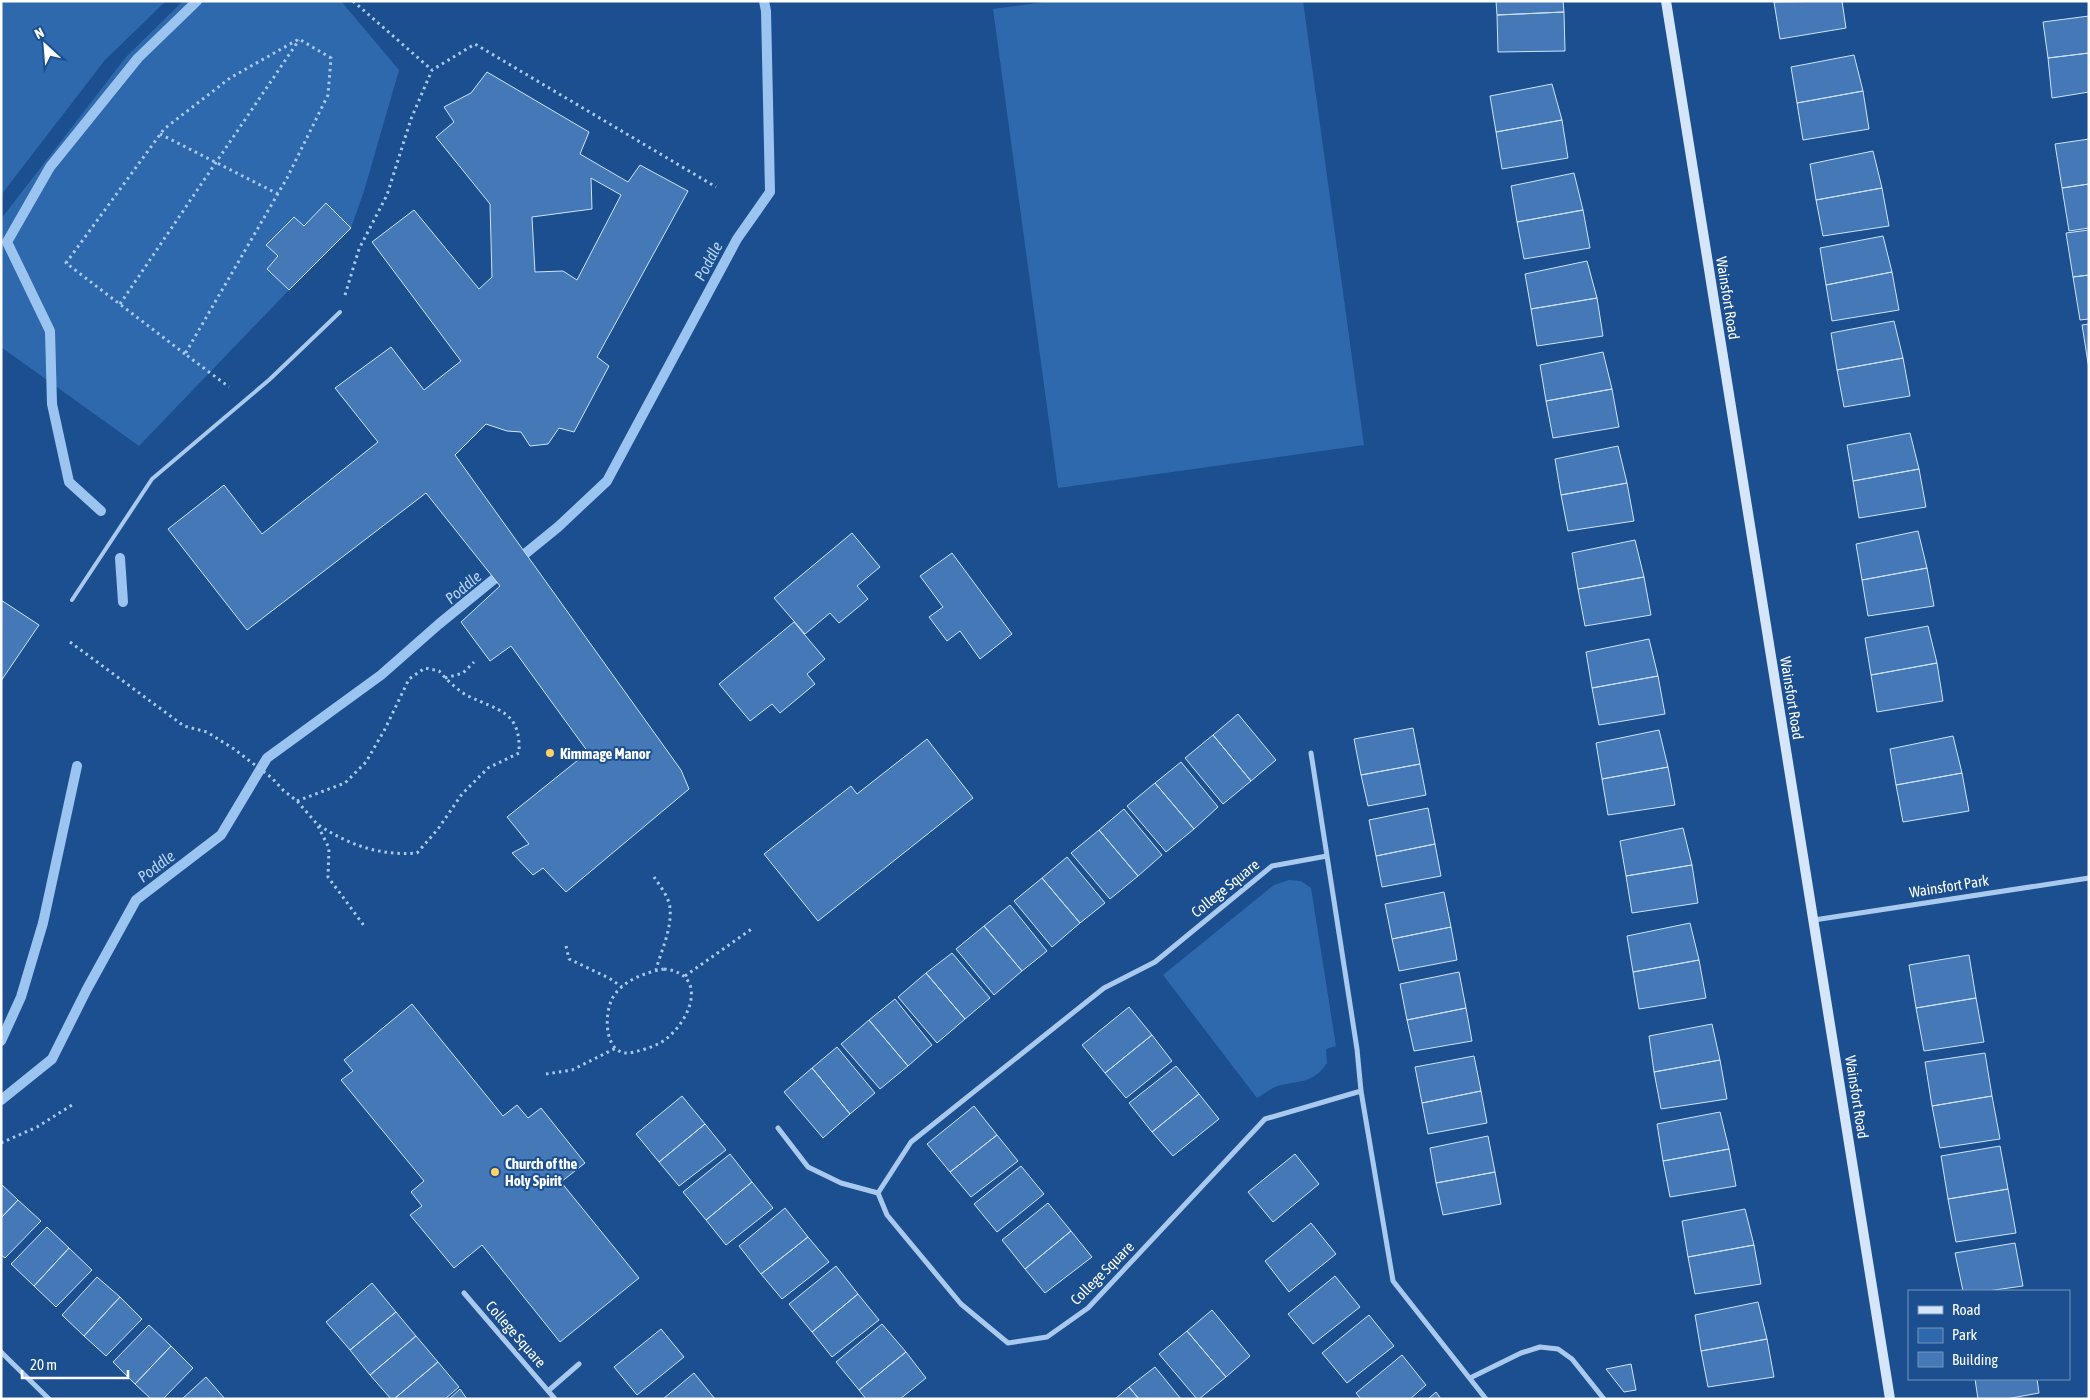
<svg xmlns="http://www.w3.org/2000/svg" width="2090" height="1400" viewBox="0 0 2090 1400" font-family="'Asap Condensed',sans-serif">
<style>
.green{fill:#2e69ad}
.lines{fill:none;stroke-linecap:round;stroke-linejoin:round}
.stream{stroke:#9cc4f0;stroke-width:10}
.building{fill:#4478b7;stroke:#cfe3fa;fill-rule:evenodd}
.path{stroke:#a9c9ee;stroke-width:3;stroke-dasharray:2.5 4;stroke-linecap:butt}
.service{stroke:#a9c9ee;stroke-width:4}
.minor{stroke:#a9c9ee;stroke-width:5}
.secondary{stroke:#d6e6fa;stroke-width:10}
.poi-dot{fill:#ffd166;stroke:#1b4f8f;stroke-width:2}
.labels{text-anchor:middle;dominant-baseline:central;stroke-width:4;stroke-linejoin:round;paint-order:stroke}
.street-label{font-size:15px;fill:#fff;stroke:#1b4f8f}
.poi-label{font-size:15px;font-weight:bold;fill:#fff;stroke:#1b4f8f;text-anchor:start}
.water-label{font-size:16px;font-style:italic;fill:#b5d3f5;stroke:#1b4f8f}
</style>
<rect width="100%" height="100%" fill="#1b4f8f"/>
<path class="green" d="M1 1H166L105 60 1 195Z
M183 1H341L399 70 364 191 351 228 326 204 304 226 293 217 266 244 278 256 267 269 289 290 139 446 1 347V219L126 57Z
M1052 1H1303L1364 445 1058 488 993 9Z
M1289 880 1301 881 1311 888 1336 1046 1326 1049 1327 1063C1313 1084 1300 1080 1278 1086 1271 1088 1264 1094 1257 1098L1163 975 1274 885Z"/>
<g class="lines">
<path class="stream" d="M101 511 69 482 52 404 50 331 7 242 50 167 138 58 197 1
M120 558 123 602
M515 562 558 527 607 481 737 239 770 192 766 11 764 1
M1 1041 21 997 43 923 77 766
M1 1100 52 1059 87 989 136 900 221 835 267 758 381 675 439 624 504 571"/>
</g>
<path class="building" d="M1496 1H1563L1564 12 1497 15Z
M1842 1 1846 28 1780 39 1774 2Z
M1564 12 1565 51 1498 52 1497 15Z
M2089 16V53L2048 58 2043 22Z
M2089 53V92L2052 98 2048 58Z
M1854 55 1863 91 1797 103 1791 67Z
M487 72 589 132 580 154 628 182 640 165 688 191 597 357 609 366 574 432 559 428 548 444 530 446 521 432 507 431 486 424 455 455 681 770 689 789 566 892 543 868 533 875 512 853 529 844 507 817 588 752 511 646 490 661 461 622 500 586 426 493 247 630 168 529 224 485 262 534 378 442 335 388 391 347 424 390 461 361 372 242 414 210 479 289 492 277 490 204 436 137 454 122 444 107 471 93ZM591 178 621 195 577 280 563 271 535 272 532 217 592 209Z
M1552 84 1562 120 1496 132 1490 96Z
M1863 91 1869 129 1803 140 1797 103Z
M1562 120 1568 158 1502 169 1496 132Z
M2089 139V184L2062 188 2055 144Z
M1873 151 1882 188 1816 200 1810 164Z
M1574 173 1583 210 1517 222 1511 186Z
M2089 184V228L2069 231 2062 188Z
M1882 188 1889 226 1823 236 1816 200Z
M326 203 351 228 289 290 267 269 278 256 266 245 294 217 304 226Z
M1583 210 1590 248 1524 259 1517 222Z
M2089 230V275L2073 277 2066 233Z
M1883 236 1892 272 1826 285 1820 248Z
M1587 261 1597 298 1531 309 1525 274Z
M1892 272 1899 310 1832 321 1826 285Z
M2089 275V319L2080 320 2073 277Z
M1597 298 1603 336 1537 346 1531 309Z
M1894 321 1903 358 1837 370 1831 333Z
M2089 324V369L2082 325Z
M1603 352 1612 389 1546 401 1540 365Z
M1903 358 1910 396 1844 407 1837 370Z
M1612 389 1619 427 1553 438 1546 401Z
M1910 433 1919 469 1853 481 1847 445Z
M1618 446 1627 483 1561 495 1555 459Z
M1919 469 1926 507 1859 518 1853 481Z
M1627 483 1634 521 1568 531 1561 495Z
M1918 531 1927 568 1862 580 1856 544Z
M852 533 880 567 857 586 868 599 839 623 830 613 805 634 774 598Z
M1635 540 1644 577 1578 589 1572 553Z
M952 553 1012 634 980 659 960 631 947 641 929 617 943 607 920 576Z
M1927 568 1934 606 1868 616 1862 580Z
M1644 577 1651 615 1585 626 1578 589Z
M1 600 39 625 1 681Z
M794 622 825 659 807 674 815 684 780 713 772 704 750 721 719 684Z
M1928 626 1937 663 1871 675 1865 638Z
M1649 639 1658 676 1592 688 1586 652Z
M1937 663 1943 701 1877 712 1871 675Z
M1658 676 1665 714 1599 725 1592 688Z
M1238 714 1276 760 1251 781 1213 735Z
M1413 728 1420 764 1361 775 1354 739Z
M1659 730 1668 767 1602 779 1596 743Z
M1213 735 1251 781 1223 804 1185 758Z
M1953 736 1962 773 1896 785 1890 749Z
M927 739 973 798 818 921 764 854 851 786 857 794Z
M1181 762 1218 807 1194 829 1155 783Z
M1420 764 1426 795 1368 806 1361 775Z
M1668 767 1675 805 1608 815 1602 779Z
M1962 773 1969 811 1903 822 1896 785Z
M1155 783 1194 829 1166 852 1127 806Z
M1428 808 1435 844 1376 856 1369 820Z
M1124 809 1162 855 1138 876 1099 830Z
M1683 828 1692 865 1626 876 1620 841Z
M1099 830 1138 876 1110 899 1071 853Z
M1435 844 1441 876 1382 887 1376 856Z
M1067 857 1105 903 1080 923 1042 878Z
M1692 865 1698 903 1632 913 1626 876Z
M1042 878 1080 923 1052 947 1014 901Z
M1444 892 1451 927 1392 939 1385 904Z
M1010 905 1047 951 1022 971 984 926Z
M1690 923 1699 960 1633 972 1627 936Z
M984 926 1022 971 994 995 956 949Z
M1451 927 1457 960 1399 971 1392 939Z
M952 953 990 998 965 1019 926 973Z
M1969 955 1976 998 1916 1008 1909 965Z
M1699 960 1706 998 1639 1009 1633 972Z
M1459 972 1466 1008 1407 1020 1400 984Z
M926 973 965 1019 937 1043 898 997Z
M1976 998 1984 1042 1924 1051 1916 1008Z
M895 999 932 1045 908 1066 869 1020Z
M412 1004 503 1116 517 1105 528 1118 541 1108 585 1163 561 1182 639 1278 560 1342 482 1245 454 1268 410 1215 422 1206 411 1192 424 1181 341 1080 353 1071 344 1060Z
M1129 1007 1152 1035 1105 1073 1082 1045Z
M1466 1008 1472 1041 1414 1051 1407 1020Z
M869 1020 908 1066 880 1089 841 1044Z
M1712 1024 1720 1060 1654 1072 1649 1036Z
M1152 1035 1172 1061 1126 1098 1105 1073Z
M837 1047 875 1093 850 1114 812 1068Z
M1985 1053 1992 1096 1932 1106 1925 1062Z
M1474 1056 1481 1091 1422 1103 1415 1067Z
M1720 1060 1727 1099 1661 1109 1654 1072Z
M1176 1066 1199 1094 1152 1132 1129 1103Z
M812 1068 850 1114 823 1138 784 1092Z
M1481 1091 1487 1123 1428 1134 1422 1103Z
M1199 1094 1219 1119 1173 1156 1152 1132Z
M682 1096 705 1124 659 1162 636 1134Z
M1992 1096 2000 1139 1940 1148 1932 1106Z
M974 1106 997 1135 950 1172 927 1144Z
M1720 1112 1729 1149 1663 1161 1657 1124Z
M705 1124 726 1150 679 1186 659 1162Z
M997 1135 1018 1161 971 1197 950 1172Z
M1488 1136 1495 1172 1436 1183 1430 1148Z
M2000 1146 2008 1189 1948 1199 1941 1156Z
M1729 1149 1736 1186 1670 1197 1663 1161Z
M730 1154 752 1182 706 1220 683 1192Z
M1295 1154 1319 1184 1273 1222 1248 1192Z
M1021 1166 1044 1194 997 1232 974 1204Z
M1495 1172 1501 1204 1443 1215 1436 1183Z
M752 1182 773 1208 726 1245 706 1220Z
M1 1184 18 1200 1 1218Z
M2008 1189 2016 1233 1956 1242 1948 1199Z
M18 1200 41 1221 5 1258 1 1255V1218Z
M1048 1203 1071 1231 1025 1269 1002 1240Z
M785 1208 808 1237 761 1274 739 1246Z
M1745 1209 1754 1245 1688 1257 1682 1221Z
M1311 1223 1336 1254 1289 1292 1265 1261Z
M47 1227 69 1248 34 1286 11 1264Z
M1071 1231 1092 1257 1045 1293 1025 1269Z
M808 1237 829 1262 782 1299 761 1274Z
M2015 1243 2023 1286 1987 1291H1963L1955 1253Z
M1754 1245 1761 1284 1695 1294 1688 1257Z
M69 1248 92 1270 56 1307 34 1286Z
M836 1266 858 1294 812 1332 789 1304Z
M1335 1276 1360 1307 1313 1344 1288 1314Z
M97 1277 120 1297 84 1336 62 1315Z
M372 1283 396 1312 350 1350 326 1322Z
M858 1294 879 1320 832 1357 812 1332Z
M120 1297 142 1319 106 1356 84 1336Z
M1758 1302 1767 1339 1701 1351 1695 1315Z
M1212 1310 1250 1356 1226 1377 1187 1331Z
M396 1312 416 1336 370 1375 350 1350Z
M1369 1315 1394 1346 1347 1383 1322 1353Z
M882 1324 906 1352 859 1390 836 1362Z
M149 1325 171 1346 135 1384 113 1362Z
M661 1329 684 1357 637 1395 614 1367Z
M1187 1331 1226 1377 1199 1399H1197L1159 1354Z
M416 1336 438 1362 394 1399H391L370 1375Z
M1767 1339 1774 1377 1708 1387 1701 1351Z
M171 1346 193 1368 163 1399H151L135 1384Z
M906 1352 926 1378 900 1399H866L859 1390Z
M1402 1355 1426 1385 1410 1399H1361L1356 1393Z
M438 1362 459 1387 445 1399H394Z
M1631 1364 1636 1390 1624 1392 1606 1369Z
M1155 1367 1181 1399H1139L1129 1387Z
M694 1373 715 1399H663Z
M206 1377 225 1399H182Z
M1975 1379H2037L2039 1393 2006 1399H1978Z
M1129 1387 1139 1399H1115Z
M460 1389 467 1399H449Z
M1436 1392 1441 1399H1428Z"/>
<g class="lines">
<path class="path" d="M353 1 432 70
M160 134 278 194
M345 295 359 249 387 195 411 119 432 70 475 44 716 187
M120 304 299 40
M185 354 66 263 164 129 230 78 299 39 331 58 328 95 287 178 185 354 229 387
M70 642 184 726 207 732 234 749 272 778 283 790 297 801 317 824 329 848 328 877 365 927
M445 678 463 673 474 662
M297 801 345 783 366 762 385 729 409 679 425 668 439 671C447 680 457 690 468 696 499 711 521 711 519 753L488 768 462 794 438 829 417 853C379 856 349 845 317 824
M654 877C660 886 669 897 670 908 672 929 661 951 656 970
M566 946 569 959 609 978 622 987
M664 969C712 974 688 1027 660 1043 652 1047 643 1050 634 1052 605 1060 603 1017 612 999 621 981 646 972 664 969Z
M685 976 753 928
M546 1074 572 1070 616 1048
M1 1143 37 1127 72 1105"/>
<path class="service" d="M72 600 152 479 269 380 340 312"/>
<path class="minor" d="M1311 753 1357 1049 1361 1091 1393 1281 1486 1399
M1327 856 1272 866 1155 962 1104 988 911 1142 878 1193 887 1215 961 1304 1008 1343 1047 1337 1088 1308 1265 1119 1361 1091
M1814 920 2089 878
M778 1128 808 1167 841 1183 878 1193
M464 1293 555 1399
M1 1352 49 1399
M1470 1378 1521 1353 1540 1347 1558 1349 1572 1359 1604 1399
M548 1391 579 1364"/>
<path class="secondary" d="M1666 1 1890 1399"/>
</g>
<g class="poi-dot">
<circle cx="550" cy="753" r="5"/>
<circle cx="495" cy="1172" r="5"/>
</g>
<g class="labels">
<g class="street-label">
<text transform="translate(1728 298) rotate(81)">Wainsfort Road</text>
<text transform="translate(1792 698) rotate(81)">Wainsfort Road</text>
<text transform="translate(1949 886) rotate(-9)">Wainsfort Park</text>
<text transform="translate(1225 888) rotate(-39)">College Square</text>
<text transform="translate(1857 1097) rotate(81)">Wainsfort Road</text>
<text transform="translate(1102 1273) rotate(-45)">College Square</text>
<text transform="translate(516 1334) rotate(49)">College Square</text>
</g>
<g class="poi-label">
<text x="560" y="753">Kimmage Manor</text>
<text x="505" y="1163">Church of the<tspan x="505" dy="17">Holy Spirit</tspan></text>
</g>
<g class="water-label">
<text transform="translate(708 261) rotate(-62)">Poddle</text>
<text transform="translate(463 587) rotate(-40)">Poddle</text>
<text transform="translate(156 866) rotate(-37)">Poddle</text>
</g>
</g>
<rect width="2090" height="1400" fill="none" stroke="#ffffff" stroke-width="5"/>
<rect x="1908" y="1290" width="162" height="90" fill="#1b4f8f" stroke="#7695bc"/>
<rect x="1918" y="1306" width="25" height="8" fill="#d6e6fa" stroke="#7695bc"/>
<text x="1952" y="1315" font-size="15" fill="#ffffff">Road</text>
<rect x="1918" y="1328" width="25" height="15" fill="#2e69ad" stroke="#7695bc"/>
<text x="1952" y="1340" font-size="15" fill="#ffffff">Park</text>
<rect x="1918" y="1352" width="25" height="15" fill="#4478b7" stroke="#7695bc"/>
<text x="1952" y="1365" font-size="15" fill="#ffffff">Building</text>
<g transform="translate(45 45) rotate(334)" stroke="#1b4f8f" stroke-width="4" paint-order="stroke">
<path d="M0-4L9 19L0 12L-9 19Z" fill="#ffffff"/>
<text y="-8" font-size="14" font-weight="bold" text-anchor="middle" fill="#ffffff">N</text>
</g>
<path d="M22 1370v8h106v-8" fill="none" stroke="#ffffff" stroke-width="2.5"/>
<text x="30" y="1370" font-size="15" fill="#ffffff" stroke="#1b4f8f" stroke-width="4" paint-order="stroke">20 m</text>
</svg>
